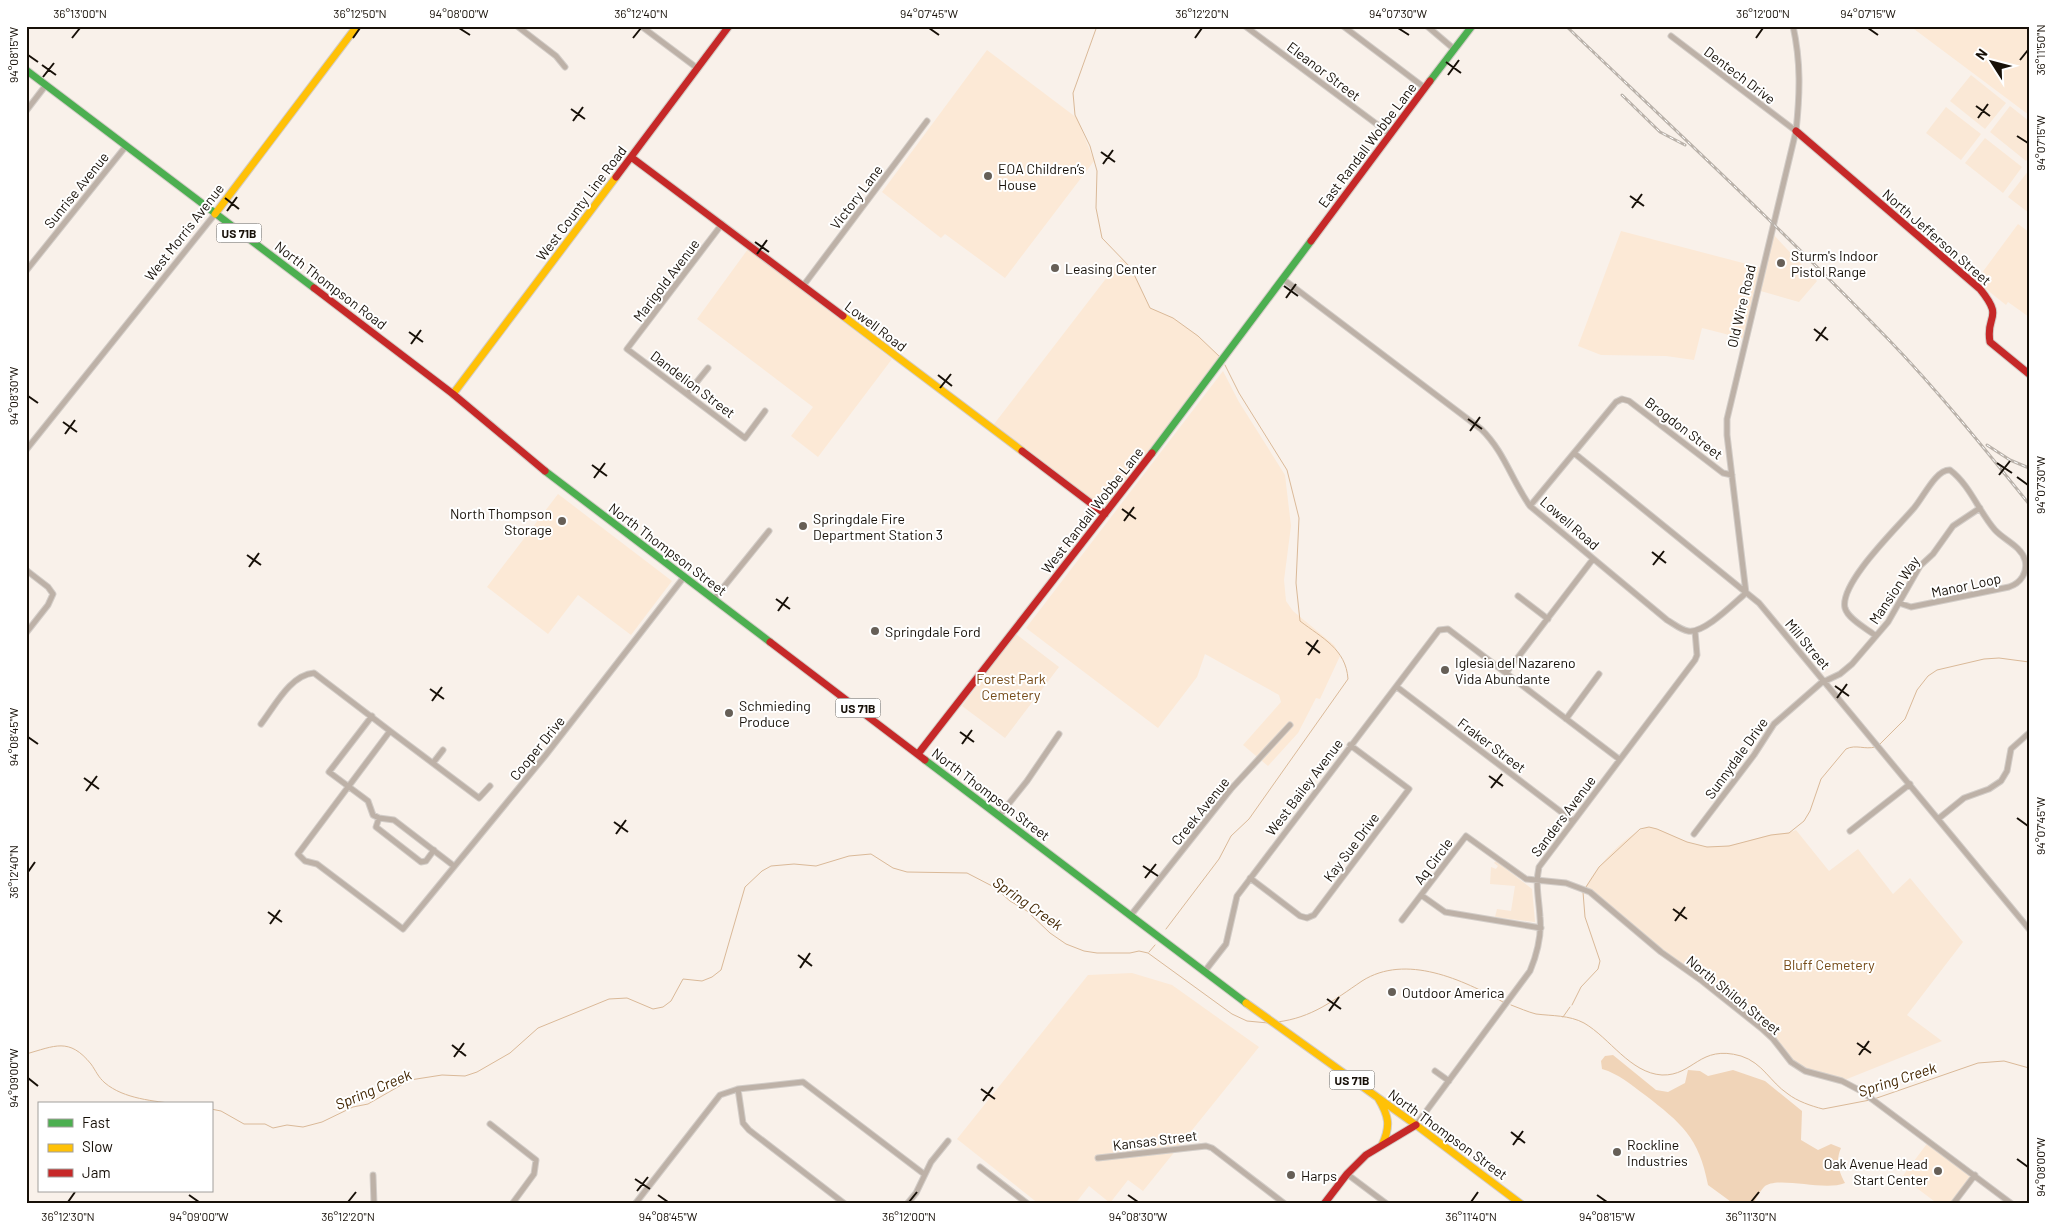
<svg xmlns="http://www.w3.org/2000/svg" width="2055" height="1230" viewBox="0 0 2055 1230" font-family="Barlow,sans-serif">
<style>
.built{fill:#fce9d6}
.green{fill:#fae8d6}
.forest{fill:#f0d4b8}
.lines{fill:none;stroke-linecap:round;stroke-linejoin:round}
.stream{stroke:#dab998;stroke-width:1}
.street-casing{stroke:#d3cdc8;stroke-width:7}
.fast-casing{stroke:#d3cdc8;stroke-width:9}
.slow-casing{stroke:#d3cdc8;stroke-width:9}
.jam-casing{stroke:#d3cdc8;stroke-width:9}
.street{stroke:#bdb1a7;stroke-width:5}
.fast{stroke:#4caf50;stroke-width:7}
.slow{stroke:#ffc107;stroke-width:7}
.jam{stroke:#c62828;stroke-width:7}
.rail-casing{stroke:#bab2aa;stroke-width:3}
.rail{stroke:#fff;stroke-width:1;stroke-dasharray:4;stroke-linecap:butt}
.ticks{fill:none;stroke:#171008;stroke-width:2}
.poi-dot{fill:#665f57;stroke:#fff;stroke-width:2}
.labels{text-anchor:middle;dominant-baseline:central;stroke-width:4;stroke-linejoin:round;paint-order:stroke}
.shield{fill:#fff;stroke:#5d5852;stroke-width:1}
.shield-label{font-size:12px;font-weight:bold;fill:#171008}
.street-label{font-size:14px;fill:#171008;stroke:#fff}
.poi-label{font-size:14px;fill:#171008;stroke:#fff;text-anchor:start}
.park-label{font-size:14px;fill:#764b18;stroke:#fff}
.water-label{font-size:15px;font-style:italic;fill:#422500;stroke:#fff}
.neatline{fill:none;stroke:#171008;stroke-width:2}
.ticks-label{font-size:12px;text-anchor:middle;fill:#171008}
</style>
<rect width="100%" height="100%" fill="#f9f1ea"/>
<path class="built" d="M1916 26H2029V115L1914 29Z
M987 50 1077 118 1094 161 1005 278 945 234 941 238 882 192Z
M2018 224 2029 232V317L2008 302 2006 305 1976 281Z
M1621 231 1762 268 1745 339 1702 328 1694 360 1666 356 1601 355 1578 346Z
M748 249 892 359 818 457 791 436 813 407 697 319Z
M1121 259 1131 268 1150 308 1173 318 1198 336 1221 358 1105 514 991 428Z
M1223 371 1239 402 1285 475 1291 526 1284 580 1286 601 1293 611 1334 645 1340 656 1320 699 1316 698 1298 733 1268 766 1243 745 1281 702 1279 695 1205 654 1197 677 1158 728 1026 628Z
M558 494 672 581 631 635 578 595 548 634 487 587Z
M1132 973 1172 985 1259 1047 1143 1191 1128 1180 1110 1203 1089 1186 1075 1204H1039L957 1139 1088 975Z
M1929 1141 1975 1175 1953 1204H1938L1902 1177Z"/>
<path class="green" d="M1971 75 2006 103 1985 129 1950 101Z
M2010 106 2029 121V157L2026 161 1990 132Z
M1946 107 1981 134 1961 160 1926 133Z
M1985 138 2022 167 2003 193 1965 163Z
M2029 170V213L2008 197Z
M1771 232 1817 281 1799 302 1757 290Z
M1016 634 1059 667 1005 738 962 706Z
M1649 827C1666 830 1680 841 1697 845 1721 851 1746 841 1769 835 1779 833 1787 834 1796 830L1829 871 1858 849 1893 894 1910 878 1963 942 1907 1015 1942 1041 1842 1081 1799 1067 1773 1039 1584 890C1594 869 1627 832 1649 827Z
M1496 861 1532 889 1535 922 1495 917 1497 909 1511 911 1515 886 1490 884 1491 867 1496 869 1498 866 1494 863Z"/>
<path class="forest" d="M1613 1055 1656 1090 1668 1092 1685 1083 1688 1070 1700 1071 1708 1076 1733 1070 1765 1081 1802 1111 1801 1140 1818 1150 1831 1144 1841 1148C1835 1162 1839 1171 1845 1183 1824 1192 1777 1175 1764 1187 1760 1191 1756 1199 1753 1204H1734L1708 1185C1699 1137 1681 1123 1645 1095 1630 1084 1619 1074 1602 1069L1601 1061 1605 1056Z"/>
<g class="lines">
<path class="stream" d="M1097 26 1073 93 1075 115 1090 146 1097 171 1096 208 1102 238 1131 268 1150 308 1173 318 1198 336 1220 357
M1880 744 1905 719 1917 690 1928 676 1937 670 1984 659 1999 658 2029 662
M1586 887 1599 867 1640 829 1649 827 1657 829 1687 842 1707 847 1729 846 1771 835 1789 833 1804 821 1810 811 1821 779 1846 749C1856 744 1865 750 1875 747
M1166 929 1219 859 1231 836 1249 819 1348 679C1346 649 1322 638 1300 621L1296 583 1299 518 1287 470 1239 393 1225 365
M1149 952 1155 945
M1511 1005C1519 1008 1528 1012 1536 1014 1552 1016 1569 1015 1584 1023 1610 1038 1630 1073 1662 1075 1694 1076 1699 1044 1741 1056 1763 1063 1770 1082 1788 1094 1797 1101 1811 1106 1823 1109L1870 1100
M1572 1005 1581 987 1598 969 1600 961 1585 917 1583 892
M1563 1017 1570 1007
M1277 1022C1312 1018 1334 1000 1362 981 1406 953 1463 980 1503 1002
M26 1054C55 1046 69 1037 91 1064 96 1071 98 1077 105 1083 124 1099 154 1101 177 1104
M1874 1099 1978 1063 2004 1061 2029 1068
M211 1109 221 1111 244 1124H265L273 1128 287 1125 303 1127 322 1122 353 1107 368 1104 410 1080 442 1075 465 1076 477 1072 510 1053 538 1028 609 999 627 998 653 1009 663 1007 671 1001 683 979 702 981 712 977 721 970 745 887 762 871 771 866 794 864 816 866 849 856 871 854 893 868 907 872 967 873 994 887 1010 901 1027 911 1050 933 1066 944 1084 951 1097 953H1130L1139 951 1148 953 1232 1014 1247 1021 1268 1023"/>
<g class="street-casing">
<path id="street" d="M517 26 556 56 565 67
M641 26 697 68
M1245 26 1390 134
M1343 26 1425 88
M1427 26 1454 49
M1671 36 1796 131
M26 111 46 85
M722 224 627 349 745 438 765 411
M26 271 126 146
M1283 279 1481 429C1504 451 1512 481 1530 506L1667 620C1674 624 1681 630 1688 631 1704 634 1734 603 1746 593
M803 286 927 121
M687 394 708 368
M26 450 215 214
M1574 453 1759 603 2029 929
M1530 506 1616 402 1622 399 1629 401 1723 473 1732 475
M26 570 48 587 53 594 48 605 26 633
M1746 593 1727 435V419L1796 131C1800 94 1801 62 1793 26
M1518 596 1548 619
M714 599 769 531
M1876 636C1867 629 1848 619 1845 608 1839 583 1899 526 1914 508 1923 498 1936 469 1950 470 1970 485 1979 512 1995 530 2004 540 2021 546 2025 560 2028 572 2021 583 2009 587L1911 607 1899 603
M1506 673 1593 559
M1397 687 1573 821
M372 716 329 772 368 801 373 815 379 818 394 820 454 866
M1566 719 1599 674
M261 724C275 706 290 675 314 673L390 731
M433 763 443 750
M490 786 479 798 390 731 298 854 305 861 317 864 403 929 545 756 684 577
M999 816 1027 781 1059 734
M379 818 376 827 421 862 426 861 434 850
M1938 819 1964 798 1989 789 2001 781 2007 771 2011 749 2029 733
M1850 831 1910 784
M1694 834 1754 755 1774 724 1821 683 1840 674 1852 664 1888 622 1920 566 1933 554 1953 526 1980 508
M1250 878 1300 916 1307 918 1314 915 1409 789 1350 745
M1421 895 1445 912 1541 928
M1131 915 1231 789 1290 725
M1402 920 1466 836 1526 879 1566 883 1590 892 1661 952 1702 981 1761 1028 1773 1039 1791 1062 1805 1071 1842 1081 1861 1091 2012 1204
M1205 971 1226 944 1237 896 1439 630 1448 629 1619 759
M1435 1071 1449 1081
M738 1089 743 1123 749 1130 845 1204
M490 1124 536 1160 534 1174 512 1204
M1416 1125 1530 971C1537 954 1542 937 1540 917 1539 899 1535 885 1539 867L1695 660 1697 655 1695 631
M1098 1158 1206 1146 1212 1148 1285 1204
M980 1167 1028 1204
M1347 1174 1387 1204
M373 1175 374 1204
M635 1204 720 1095 738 1089 803 1082 924 1174
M907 1204 916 1193 931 1162 948 1141
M1953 1204 1975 1175"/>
</g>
<g class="fast-casing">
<path id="fast" d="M26 70 314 288
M1430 81 1472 26
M1152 453 1311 241
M545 471 770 642
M925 760 1246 1003"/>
</g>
<g class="slow-casing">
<path id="slow" d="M215 214 357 26
M843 316 1022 451
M453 394 616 177
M1246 1003 1416 1125 1521 1204
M1378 1098C1389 1116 1391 1126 1382 1145"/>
</g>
<g class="jam-casing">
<path id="jam" d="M1796 131 1980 289C2005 320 1985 314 1990 342L2029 374
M631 157 843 316
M616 177 729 26
M1311 241 1430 81
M314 288 453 394 545 471
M1022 451 1105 514
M770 642 925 760
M918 754 1152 453
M1324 1204 1347 1174 1366 1155 1416 1125"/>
</g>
<use href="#street" class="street"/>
<use href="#fast" class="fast"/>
<use href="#slow" class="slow"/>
<use href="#jam" class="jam"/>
<g class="rail-casing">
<path id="rail" d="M1566 26C1675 130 1785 232 1889 340 1939 392 1984 448 2029 504
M1622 95 1660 132 1685 145
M1987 445 2010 460 2029 468"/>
</g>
<use href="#rail" class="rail"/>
</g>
<path class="ticks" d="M459 28 470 35M929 28 939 35M1398 28 1409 35M1868 28 1878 35M72 38 80 28M353 38 360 28M633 38 641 28M1195 38 1202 28M1756 38 1763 28M28 55 38 62M2020 60 2028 50M1446 62 1461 73M42 65 56 75M1448 75 1459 60M43 77 54 63M1976 106 1990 116M571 109 585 119M1978 118 1988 104M573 121 583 107M2017 136 2028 143M1101 152 1115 162M1103 164 1113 150M1630 196 1644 206M225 198 239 209M1632 208 1642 194M227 211 237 197M755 242 769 252M757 254 767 240M1284 286 1298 296M1286 298 1296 284M1814 329 1828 340M409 332 423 342M1816 341 1826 327M411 344 421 330M938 375 952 386M940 388 951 374M28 396 38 403M1468 419 1482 429M63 422 77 432M1470 431 1480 417M65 434 75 420M1997 463 2012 473M592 465 607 476M1999 475 2010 461M2017 477 2028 485M594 478 605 463M1122 509 1136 519M1124 521 1134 507M1652 552 1666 563M247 555 261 565M1653 565 1664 551M249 567 259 553M776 599 790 609M778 611 788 597M1306 642 1320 653M1308 655 1318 640M1835 686 1849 696M430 689 444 699M1837 698 1847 684M432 701 442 687M960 732 974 742M28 737 38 744M962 744 972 730M1489 776 1503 786M84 778 99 789M1491 788 1502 774M86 791 97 776M2017 818 2028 826M614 822 628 832M616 834 626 820M1143 866 1158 876M28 872 35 862M1145 878 1156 864M1673 909 1687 919M268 912 282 922M1675 921 1685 907M270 924 280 910M798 955 812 966M800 968 810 953M1327 999 1341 1009M1329 1011 1339 997M1857 1043 1871 1053M452 1045 466 1056M1859 1055 1869 1041M454 1057 464 1043M28 1078 38 1086M981 1089 995 1099M983 1101 993 1087M1511 1132 1525 1143M1513 1145 1523 1131M2017 1159 2028 1167M635 1179 650 1189M637 1191 648 1177M189 1195 199 1202M658 1195 668 1202M1128 1195 1138 1202M1597 1195 1607 1202M68 1202 75 1192M348 1202 356 1192M909 1202 917 1192M1471 1202 1478 1192M1751 1202 1759 1192"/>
<g class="poi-dot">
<circle cx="988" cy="176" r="5"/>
<circle cx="1781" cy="263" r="5"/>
<circle cx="1055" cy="268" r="5"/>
<circle cx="562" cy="521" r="5"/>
<circle cx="803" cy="526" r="5"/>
<circle cx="875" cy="631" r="5"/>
<circle cx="1445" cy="670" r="5"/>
<circle cx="729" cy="713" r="5"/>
<circle cx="1392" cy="992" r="5"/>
<circle cx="1617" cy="1152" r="5"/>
<circle cx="1938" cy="1171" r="5"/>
<circle cx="1291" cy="1175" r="5"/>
</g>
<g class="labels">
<g class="shield">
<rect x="216.5" y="223.5" width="45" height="19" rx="4"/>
<rect x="835.5" y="698.5" width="45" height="19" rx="4"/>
<rect x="1329.5" y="1070.5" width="45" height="19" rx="4"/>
</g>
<g class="shield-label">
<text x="239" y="233">US 71B</text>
<text x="858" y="708">US 71B</text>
<text x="1352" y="1080">US 71B</text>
</g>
<g class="street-label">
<text transform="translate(1324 71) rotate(37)">Eleanor Street</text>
<text transform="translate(1740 75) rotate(37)">Dentech Drive</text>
<text transform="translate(1367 145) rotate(-53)">East Randall Wobbe Lane</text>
<text transform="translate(76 190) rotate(-51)">Sunrise Avenue</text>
<text transform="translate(856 197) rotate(-53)">Victory Lane</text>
<text transform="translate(581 203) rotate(-53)">West County Line Road</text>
<text transform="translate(184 232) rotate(-52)">West Morris Avenue</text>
<text transform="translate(1937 237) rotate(41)">North Jefferson Street</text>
<text transform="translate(666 280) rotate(-53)">Marigold Avenue</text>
<text transform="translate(331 285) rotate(37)">North Thompson Road</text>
<text transform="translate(1741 306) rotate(-77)">Old Wire Road</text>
<text transform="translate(876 326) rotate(37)">Lowell Road</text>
<text transform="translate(693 384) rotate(37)">Dandelion Street</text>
<text transform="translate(1684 428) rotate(37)">Brogdon Street</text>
<text transform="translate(1092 510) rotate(-52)">West Randall Wobbe Lane</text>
<text transform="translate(1570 523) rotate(41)">Lowell Road</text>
<text transform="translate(668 549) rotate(37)">North Thompson Street</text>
<text transform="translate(1966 585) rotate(-12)">Manor Loop</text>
<text transform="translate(1894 590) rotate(-56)">Mansion Way</text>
<text transform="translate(1808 644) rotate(50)">Mill Street</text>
<text transform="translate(1492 745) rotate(37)">Fraker Street</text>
<text transform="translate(537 748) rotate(-51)">Cooper Drive</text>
<text transform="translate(1736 758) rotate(-54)">Sunnydale Drive</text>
<text transform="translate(1304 787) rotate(-53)">West Bailey Avenue</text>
<text transform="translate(991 794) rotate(37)">North Thompson Street</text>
<text transform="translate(1200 811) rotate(-51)">Creek Avenue</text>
<text transform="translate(1563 816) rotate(-53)">Sanders Avenue</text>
<text transform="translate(1351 847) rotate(-53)">Kay Sue Drive</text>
<text transform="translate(1433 861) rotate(-53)">Aq Circle</text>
<text transform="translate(1734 995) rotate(39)">North Shiloh Street</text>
<text transform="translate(1448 1134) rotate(36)">North Thompson Street</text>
<text transform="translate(1155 1140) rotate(-7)">Kansas Street</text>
</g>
<g class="poi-label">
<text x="998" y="168">EOA Children’s<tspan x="998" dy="16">House</tspan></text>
<text x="1791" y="255">Sturm's Indoor<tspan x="1791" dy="16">Pistol Range</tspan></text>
<text x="1065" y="268">Leasing Center</text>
<text x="552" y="513" text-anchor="end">North Thompson<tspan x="552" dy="16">Storage</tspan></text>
<text x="813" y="518">Springdale Fire<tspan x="813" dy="16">Department Station 3</tspan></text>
<text x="885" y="631">Springdale Ford</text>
<text x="1455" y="662">Iglesia del Nazareno<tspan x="1455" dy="16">Vida Abundante</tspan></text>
<text x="739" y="705">Schmieding<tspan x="739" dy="16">Produce</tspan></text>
<text x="1402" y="992">Outdoor America</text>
<text x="1627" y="1144">Rockline<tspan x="1627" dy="16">Industries</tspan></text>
<text x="1928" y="1163" text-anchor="end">Oak Avenue Head<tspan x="1928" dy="16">Start Center</tspan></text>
<text x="1301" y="1175">Harps</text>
</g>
<g class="park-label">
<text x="1011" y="678">Forest Park<tspan x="1011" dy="16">Cemetery</tspan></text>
<text x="1829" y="964">Bluff Cemetery</text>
</g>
<g class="water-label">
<text transform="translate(1028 903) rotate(35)">Spring Creek</text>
<text transform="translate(1897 1079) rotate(-18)">Spring Creek</text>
<text transform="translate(373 1089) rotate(-23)">Spring Creek</text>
</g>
</g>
<rect width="2055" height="1230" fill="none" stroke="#ffffff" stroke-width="55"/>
<rect x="38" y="1102" width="175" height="90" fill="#ffffff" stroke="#a29f9c"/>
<rect x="48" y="1119" width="25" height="8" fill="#4caf50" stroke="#a29f9c"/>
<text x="82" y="1128" font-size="15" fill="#171008">Fast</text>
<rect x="48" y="1144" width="25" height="8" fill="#ffc107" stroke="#a29f9c"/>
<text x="82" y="1152" font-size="15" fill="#171008">Slow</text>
<rect x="48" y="1169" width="25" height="8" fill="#c62828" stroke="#a29f9c"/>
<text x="82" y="1178" font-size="15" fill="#171008">Jam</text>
<g transform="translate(1992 62) rotate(306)" stroke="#ffffff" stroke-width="4" paint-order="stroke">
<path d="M0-4L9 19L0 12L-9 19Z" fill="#171008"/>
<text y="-8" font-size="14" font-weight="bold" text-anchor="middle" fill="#171008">N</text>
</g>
<rect x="28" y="28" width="2000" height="1174" class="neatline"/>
<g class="ticks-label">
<text x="80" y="18">36°13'00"N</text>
<text x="360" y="18">36°12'50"N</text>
<text x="459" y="18">94°08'00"W</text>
<text x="641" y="18">36°12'40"N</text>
<text x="929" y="18">94°07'45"W</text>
<text x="1202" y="18">36°12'20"N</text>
<text x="1398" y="18">94°07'30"W</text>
<text x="1763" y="18">36°12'00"N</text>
<text x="1868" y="18">94°07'15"W</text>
<text transform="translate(2041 50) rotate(-90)" y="4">36°11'50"N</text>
<text transform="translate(14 55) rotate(-90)" y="4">94°08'15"W</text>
<text transform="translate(2041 143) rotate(-90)" y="4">94°07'15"W</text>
<text transform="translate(14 396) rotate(-90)" y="4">94°08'30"W</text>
<text transform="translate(2041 485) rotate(-90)" y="4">94°07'30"W</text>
<text transform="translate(14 737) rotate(-90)" y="4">94°08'45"W</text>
<text transform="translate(2041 826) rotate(-90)" y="4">94°07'45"W</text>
<text transform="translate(14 872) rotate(-90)" y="4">36°12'40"N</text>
<text transform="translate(14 1078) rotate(-90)" y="4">94°09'00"W</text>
<text transform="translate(2041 1167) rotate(-90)" y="4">94°08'00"W</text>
<text x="68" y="1221">36°12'30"N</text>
<text x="199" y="1221">94°09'00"W</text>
<text x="348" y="1221">36°12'20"N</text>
<text x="668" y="1221">94°08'45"W</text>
<text x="909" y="1221">36°12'00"N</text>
<text x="1138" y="1221">94°08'30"W</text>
<text x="1471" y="1221">36°11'40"N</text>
<text x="1607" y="1221">94°08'15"W</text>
<text x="1751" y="1221">36°11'30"N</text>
</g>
</svg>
